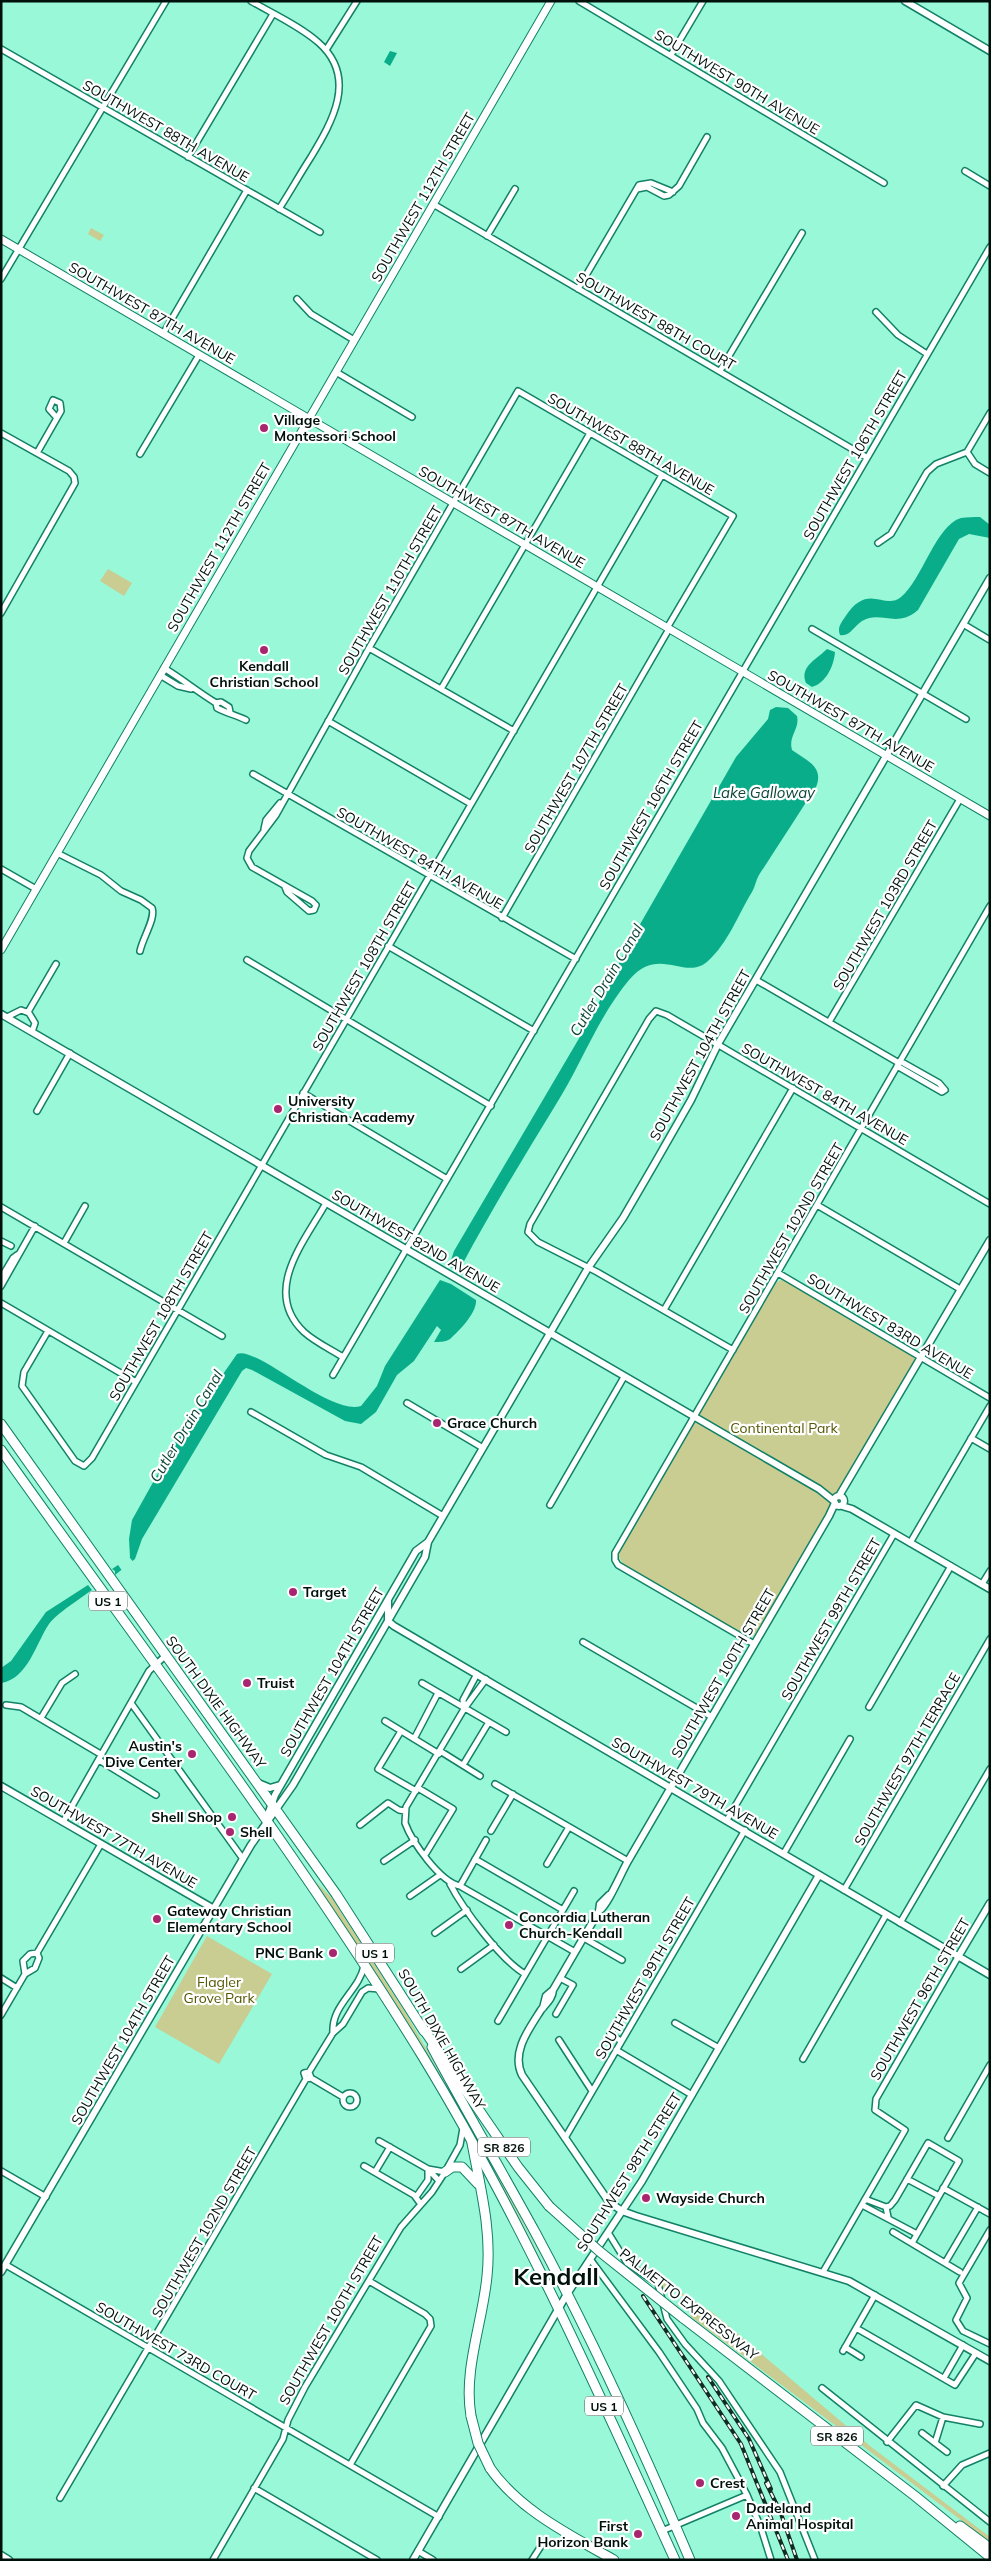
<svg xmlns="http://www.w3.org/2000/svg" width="991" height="2561" viewBox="0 0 991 2561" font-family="Mulish,sans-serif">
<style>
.green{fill:#c9cd92}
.water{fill:#0aad89}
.pier{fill:#99f8d8}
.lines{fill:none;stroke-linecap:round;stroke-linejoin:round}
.minor-casing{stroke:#128166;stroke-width:8}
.tertiary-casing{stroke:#128166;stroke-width:9}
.secondary-casing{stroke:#128166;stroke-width:9}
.trunk-casing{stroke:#128166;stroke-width:11}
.motorway-casing{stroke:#128166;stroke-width:11}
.minor{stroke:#fff;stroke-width:5}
.tertiary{stroke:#fff;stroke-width:6}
.secondary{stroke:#fff;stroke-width:7}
.trunk{stroke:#fff;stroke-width:9}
.motorway{stroke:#fff;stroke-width:9}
.rail-casing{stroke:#122c23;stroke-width:4}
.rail{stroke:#fff;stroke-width:2;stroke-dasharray:5.5;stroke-linecap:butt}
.motorway-bridge-casing{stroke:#128166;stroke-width:11;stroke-linecap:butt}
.motorway-bridge{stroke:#fff;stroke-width:9}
.poi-dot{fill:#a82570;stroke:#fff;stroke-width:2}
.labels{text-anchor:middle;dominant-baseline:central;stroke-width:4.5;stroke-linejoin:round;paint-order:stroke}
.shield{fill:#fff;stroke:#4c5854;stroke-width:1}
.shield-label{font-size:12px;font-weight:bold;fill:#00110b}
.street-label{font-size:14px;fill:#00110b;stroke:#fff}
.poi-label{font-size:14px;font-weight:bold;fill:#00110b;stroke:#fff;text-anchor:start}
.park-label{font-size:14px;fill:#555702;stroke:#fff}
.water-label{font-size:15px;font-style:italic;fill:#0c4637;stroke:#fff}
.town-label{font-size:24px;font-weight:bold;fill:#00110b;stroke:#fff}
</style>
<rect width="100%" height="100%" fill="#99f8d8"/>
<path class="green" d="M91 228 104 235 100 241 88 234Z
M108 569 132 583 124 596 100 581Z
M781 1280 787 1281 913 1354 915 1363 756 1634 750 1638 624 1566 618 1555 771 1290 777 1282Z
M314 1880 332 1898 405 2012 489 2157 547 2269 475 2134 432 2060Z
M207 1936 272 1974 219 2064 155 2027Z
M648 2272 712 2312 870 2446 990 2537V2542L690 2316 695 2303 687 2302 676 2307 685 2297 670 2289 666 2294 659 2282Z"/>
<path class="water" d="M390 51 397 53 390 66 384 62Z
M980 517 990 525V538L969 534 959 539 918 610C896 629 881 610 862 621 854 626 850 637 840 635 837 628 841 623 845 617 868 581 884 611 901 597 922 580 936 525 961 518 967 517 974 517 980 517Z
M827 649 835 652C834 666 826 683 812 687L806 683C799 667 817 659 827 649Z
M776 707 788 708 797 716C800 729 788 736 792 750 804 759 825 766 816 787 797 816 778 846 759 875 756 880 755 887 752 892 738 915 728 943 708 961 685 982 659 944 629 980 598 1017 581 1065 555 1106 523 1158 491 1211 462 1265L456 1270 449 1266 454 1251 591 1018 627 947 736 757 768 719 770 710Z
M440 1280 451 1284 476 1300C477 1313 459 1331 450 1339 446 1342 439 1342 434 1342L441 1330 437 1326 414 1361 397 1375 376 1412 361 1424 345 1421 252 1370 246 1368 242 1371 142 1539 135 1559 115 1575V1571L112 1569 130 1557 129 1539 132 1520 175 1443 237 1354C256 1345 330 1416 361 1406L377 1386 385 1366Z
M88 1585 92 1590C81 1598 56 1614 49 1624 36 1643 28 1679 1 1683V1668L11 1661 46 1612Z"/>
<path class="pier" d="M127 1554 134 1563 123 1572 116 1562Z"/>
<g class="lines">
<g class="minor-casing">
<path id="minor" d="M251 1C273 14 300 26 319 43 358 78 332 122 311 157 300 174 290 192 279 209
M579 1 884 183
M1 49 320 232
M326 50 357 1
M671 55 703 1
M188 157 273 14
M965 171 990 186
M637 189 647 187 664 196 669 195 679 186 707 137
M433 204 866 457
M487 236 515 189
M1 279 166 1
M578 289 639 185 651 183 673 192
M297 299 311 314 354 340
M876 312 898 335 927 354
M163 334 247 190
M720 371 802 233
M336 372 412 417
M1 433 69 471 74 477 75 483 1 613
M967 452 975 464 990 473
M37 453 61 411 60 403 53 400 49 409 57 418
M140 454 199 355
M878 543 891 534 927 472 936 464 967 452 990 413
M963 624 990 640
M812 629 966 719
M369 648 514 731
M164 668C182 679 198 692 216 703L221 702 229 707 230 712
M160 675 178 686 191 689
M441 689 590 433
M216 703 217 708C226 713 236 715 246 720
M328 721 471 804
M253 774 576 959
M264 829 266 820 280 803
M57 853 101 875 121 891 141 900 152 908C156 918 143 937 140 951
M1 869 36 889
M285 887 287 892 309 911 314 910 316 905 312 901 252 867 247 858 249 851 276 815 369 648 518 391 733 516 667 628
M502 918 669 629
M388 946 534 1031
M247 960 491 1106
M756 980 899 1063
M28 1012 56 964
M7 1017 21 1010 29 1013 35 1023 32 1032
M829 1022 960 799
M897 1066 942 1092 945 1090 939 1083 900 1061
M303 1093 447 1179
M37 1111 70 1053
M326 1203C305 1241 261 1291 304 1332 315 1342 330 1349 343 1357
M817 1205 960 1289
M1 1207 222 1336
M1 1241 11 1246
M64 1243 85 1206
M778 1273 990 1398
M1 1278 13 1258 17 1255
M1 1286 35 1226
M1 1303 136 1382
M664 1310 793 1088
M48 1331 24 1372 22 1386 75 1461 84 1466 92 1458 662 475
M733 1350 597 1272 538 1242 528 1232 530 1224 649 1019 656 1011 667 1015 722 1047 990 1204
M333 1375 990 247
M407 1403 483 1448
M251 1412 326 1455 361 1467 443 1516
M971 1438 990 1449
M550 1505 624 1377
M910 1543 990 1406
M982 1584 990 1571
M583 1642 712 1717
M754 1644 618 1565 615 1560V1553L990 906
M486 1679 464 1709 406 1807 405 1823C412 1842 440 1882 460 1886L575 1952
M422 1683 506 1732
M131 1703 243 1859
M6 1705 21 1707 102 1755
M869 1707 951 1566
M464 1708 463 1700 477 1674
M41 1718 62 1683 75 1674
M385 1721 439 1754
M401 1731 378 1769 416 1791
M414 1739 438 1693
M440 1751 480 1776
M99 1760 156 1795
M463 1765 489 1722
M495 1784 628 1861
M418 1788 453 1809 425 1855
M727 1820 894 1534
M63 1822 149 1671 165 1656
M360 1825 388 1803 399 1810 405 1811
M491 1831 513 1794
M784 1853 850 1739
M475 1859 563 1910
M384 1861 415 1840
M547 1864 569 1827
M450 1884C463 1909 501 1960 525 1974
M460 1886 486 1840
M844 1890 990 1639
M410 1896 440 1875
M900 1923 990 1769
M435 1933 467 1910
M584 1938 622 1960
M461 1969 494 1945
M25 1974 23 1961 30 1954 37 1953
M1 1978 17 1988
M556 2014 573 1985 560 1978
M1 2015 25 1974 35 1968 39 1958 37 1953 101 1844
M498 2021 574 1891
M675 2023 719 2048
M333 2033C331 2005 359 1991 364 1966
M559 2040 592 2091
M621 2041 610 2034 624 2011
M616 2050 692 2095
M803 2059 886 1915
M309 2072 311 2078 306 2079 304 2073 309 2072 333 2033 343 2024 362 1992 368 1988 379 1989
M311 2078 343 2097
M343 2100a7 7 0 1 1 14 0a7 7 0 1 1-14 0Z
M565 2138 745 1830
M948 2138 990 2065
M379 2141 428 2169 445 2172
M364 2166 414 2195 420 2203
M428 2169 439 2181
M1 2171 46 2197
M375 2172 390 2147
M907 2179 939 2196
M943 2188 990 2214
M416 2197 428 2180V2169
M865 2199 886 2207 888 2217
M862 2205 917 2234
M886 2207 890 2206 895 2200 928 2143 959 2161 912 2243
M990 2230 959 2283 967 2298 956 2320 963 2331 990 2344
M893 2232 960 2272
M609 2234 627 2263 658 2284 667 2319 685 2344 719 2381 780 2472 815 2560
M590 2259 659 2352 697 2409 703 2423 722 2448 747 2495 761 2528 771 2560
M945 2263 978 2207
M6 2265 439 2517
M823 2272 905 2130 875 2110 876 2099 958 1957
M856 2328 955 2385 976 2353
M845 2347 861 2357
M843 2351 875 2295
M944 2378 963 2345
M822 2388 990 2522
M922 2433 947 2452
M887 2442 916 2405 943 2417 980 2424
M935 2443 943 2417
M350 2465 431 2326 430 2319 425 2314 369 2281
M943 2486 962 2465 990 2453
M254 2488 377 2560
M60 2498 306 2079
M662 2531 747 2495
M418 2551 433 2560
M213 2560 283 2439 288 2420 305 2387 401 2227 432 2192 445 2172 460 2145 463 2128
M532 2560 541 2546"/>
</g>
<g class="tertiary-casing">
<path id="tertiary" d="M905 1 990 51
M1 1014 769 1460 819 1489 834 1501
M839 1496 990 1240
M834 1501a5 5 0 1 1 10 0a5 5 0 1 1-10 0Z
M835 1503 829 1516 628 1861C621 1873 608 1905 599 1911L553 1990C552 2000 546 2003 541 2010 529 2029 511 2052 522 2075L609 2202 622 2211 636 2216 849 2281 990 2361
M842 1506 852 1509 990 1589
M388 1600V1621L394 1626 990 1975
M258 1783 270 1788 280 1785
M1 1786 214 1909
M266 1820 275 1795 416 1551 428 1542
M599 1911 600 1904 609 1895
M958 1957 990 1903
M543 2008 546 1996 553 1990
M1 2272 251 1845 293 1785 425 1557 428 1542 588 1268 623 1218 655 1163 691 1100 718 1044 990 578
M1 2555 9 2560
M413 2560 567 2294 642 2181 819 1875"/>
</g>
<g class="secondary-casing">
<path id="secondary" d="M1 239 990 816
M1 950 551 1"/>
</g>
<g class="trunk-casing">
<path id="trunk" d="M1 1424 336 1894 424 2031
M1 1450C143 1650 295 1849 423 2057 521 2218 597 2389 675 2560
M432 2047C465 2109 501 2170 535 2232 592 2338 643 2449 690 2560"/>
</g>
<g class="motorway-casing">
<path id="motorway" d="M420 2024 518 2167 549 2206
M445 2172 452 2167H462L478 2184
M683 2318 915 2496 990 2557
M471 2416C463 2370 483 2321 487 2276 492 2230 480 2187 472 2143
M490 2468C519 2510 570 2535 614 2560
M960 2526 990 2548"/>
</g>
<use href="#minor" class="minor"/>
<use href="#tertiary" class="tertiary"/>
<use href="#secondary" class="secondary"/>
<use href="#trunk" class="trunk"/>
<use href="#motorway" class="motorway"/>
<g class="rail-casing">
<path id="rail" d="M643 2296 741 2444 788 2560
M708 2377 749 2439 771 2489
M766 2483 781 2513
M779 2508 797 2560"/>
</g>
<use href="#rail" class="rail"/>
<g class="motorway-bridge-casing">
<path id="motorway-bridge" d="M549 2206 599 2251 683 2318
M471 2416 478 2443 490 2468"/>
</g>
<use href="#motorway-bridge" class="motorway-bridge"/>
</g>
<g class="poi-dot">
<circle cx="264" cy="428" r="5"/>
<circle cx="264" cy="650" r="5"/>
<circle cx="278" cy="1109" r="5"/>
<circle cx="437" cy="1423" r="5"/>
<circle cx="293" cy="1592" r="5"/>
<circle cx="247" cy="1683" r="5"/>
<circle cx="192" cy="1754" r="5"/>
<circle cx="232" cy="1817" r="5"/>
<circle cx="230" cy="1832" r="5"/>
<circle cx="157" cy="1919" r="5"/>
<circle cx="509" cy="1925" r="5"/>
<circle cx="333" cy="1953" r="5"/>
<circle cx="646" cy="2198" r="5"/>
<circle cx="700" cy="2483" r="5"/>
<circle cx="736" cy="2516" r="5"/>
<circle cx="638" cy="2534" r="5"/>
</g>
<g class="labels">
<g class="shield">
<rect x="89" y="1591.5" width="38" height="19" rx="4"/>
<rect x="356" y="1943.5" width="38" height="19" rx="4"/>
<rect x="478" y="2137.5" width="52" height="19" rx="4"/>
<rect x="585" y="2396.5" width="38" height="19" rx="4"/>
<rect x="811" y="2426.5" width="52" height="19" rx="4"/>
</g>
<g class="shield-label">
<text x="108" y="1601">US 1</text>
<text x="375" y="1953">US 1</text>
<text x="504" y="2147">SR 826</text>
<text x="604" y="2406">US 1</text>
<text x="837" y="2436">SR 826</text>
</g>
<g class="street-label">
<text transform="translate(737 82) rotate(31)">SOUTHWEST 90TH AVENUE</text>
<text transform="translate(166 131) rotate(30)">SOUTHWEST 88TH AVENUE</text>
<text transform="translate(423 197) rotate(-60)">SOUTHWEST 112TH STREET</text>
<text transform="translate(152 313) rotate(30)">SOUTHWEST 87TH AVENUE</text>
<text transform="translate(656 321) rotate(30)">SOUTHWEST 88TH COURT</text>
<text transform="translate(631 444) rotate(30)">SOUTHWEST 88TH AVENUE</text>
<text transform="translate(855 455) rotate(-60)">SOUTHWEST 106TH STREET</text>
<text transform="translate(502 517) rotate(30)">SOUTHWEST 87TH AVENUE</text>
<text transform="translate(219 547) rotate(-60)">SOUTHWEST 112TH STREET</text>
<text transform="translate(390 590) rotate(-60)">SOUTHWEST 110TH STREET</text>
<text transform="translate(851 721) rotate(30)">SOUTHWEST 87TH AVENUE</text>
<text transform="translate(576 768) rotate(-60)">SOUTHWEST 107TH STREET</text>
<text transform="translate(651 805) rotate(-60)">SOUTHWEST 106TH STREET</text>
<text transform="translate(420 858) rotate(30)">SOUTHWEST 84TH AVENUE</text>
<text transform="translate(885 905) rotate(-60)">SOUTHWEST 103RD STREET</text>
<text transform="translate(364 966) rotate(-60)">SOUTHWEST 108TH STREET</text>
<text transform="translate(700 1055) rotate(-61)">SOUTHWEST 104TH STREET</text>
<text transform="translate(825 1094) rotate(30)">SOUTHWEST 84TH AVENUE</text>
<text transform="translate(791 1228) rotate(-60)">SOUTHWEST 102ND STREET</text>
<text transform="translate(416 1241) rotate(30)">SOUTHWEST 82ND AVENUE</text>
<text transform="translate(161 1316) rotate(-60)">SOUTHWEST 108TH STREET</text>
<text transform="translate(890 1326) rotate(31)">SOUTHWEST 83RD AVENUE</text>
<text transform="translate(831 1619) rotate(-60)">SOUTHWEST 99TH STREET</text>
<text transform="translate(332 1672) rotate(-60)">SOUTHWEST 104TH STREET</text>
<text transform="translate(723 1673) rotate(-60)">SOUTHWEST 100TH STREET</text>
<text transform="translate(216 1702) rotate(54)">SOUTH DIXIE HIGHWAY</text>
<text transform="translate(907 1759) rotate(-60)">SOUTHWEST 97TH TERRACE</text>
<text transform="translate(695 1788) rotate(30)">SOUTHWEST 79TH AVENUE</text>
<text transform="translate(114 1837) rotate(30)">SOUTHWEST 77TH AVENUE</text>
<text transform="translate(645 1978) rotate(-60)">SOUTHWEST 99TH STREET</text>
<text transform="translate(920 1999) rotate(-60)">SOUTHWEST 96TH STREET</text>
<text transform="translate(442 2039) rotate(60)">SOUTH DIXIE HIGHWAY</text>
<text transform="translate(123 2040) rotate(-60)">SOUTHWEST 104TH STREET</text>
<text transform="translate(629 2172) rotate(-58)">SOUTHWEST 98TH STREET</text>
<text transform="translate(204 2232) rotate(-60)">SOUTHWEST 102ND STREET</text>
<text transform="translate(689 2304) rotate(38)">PALMETTO EXPRESSWAY</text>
<text transform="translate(331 2320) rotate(-60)">SOUTHWEST 100TH STREET</text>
<text transform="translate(176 2351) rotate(30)">SOUTHWEST 73RD COURT</text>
</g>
<g class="poi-label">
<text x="274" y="420">Village<tspan x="274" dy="16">Montessori School</tspan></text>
<text x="264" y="666" text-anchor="middle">Kendall<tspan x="264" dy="16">Christian School</tspan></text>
<text x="288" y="1101">University<tspan x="288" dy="16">Christian Academy</tspan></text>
<text x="447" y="1423">Grace Church</text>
<text x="303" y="1592">Target</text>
<text x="257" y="1683">Truist</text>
<text x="182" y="1746" text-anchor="end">Austin's<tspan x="182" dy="16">Dive Center</tspan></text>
<text x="222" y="1817" text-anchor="end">Shell Shop</text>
<text x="240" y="1832">Shell</text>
<text x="167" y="1911">Gateway Christian<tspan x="167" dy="16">Elementary School</tspan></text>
<text x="519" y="1917">Concordia Lutheran<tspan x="519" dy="16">Church-Kendall</tspan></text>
<text x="323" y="1953" text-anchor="end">PNC Bank</text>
<text x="656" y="2198">Wayside Church</text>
<text x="710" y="2483">Crest</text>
<text x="746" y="2508">Dadeland<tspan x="746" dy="16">Animal Hospital</tspan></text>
<text x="628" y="2526" text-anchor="end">First<tspan x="628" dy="16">Horizon Bank</tspan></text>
</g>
<g class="park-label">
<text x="784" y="1428">Continental Park</text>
<text x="219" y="1982">Flagler<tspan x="219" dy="16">Grove Park</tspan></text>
</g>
<g class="water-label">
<text x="764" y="792">Lake Galloway</text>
<text transform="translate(606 980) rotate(-59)">Cutler Drain Canal</text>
<text transform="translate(186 1426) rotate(-59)">Cutler Drain Canal</text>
</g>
<g class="town-label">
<text x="556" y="2276">Kendall</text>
</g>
</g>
<rect width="991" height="2561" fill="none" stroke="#00110b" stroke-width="5"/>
</svg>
